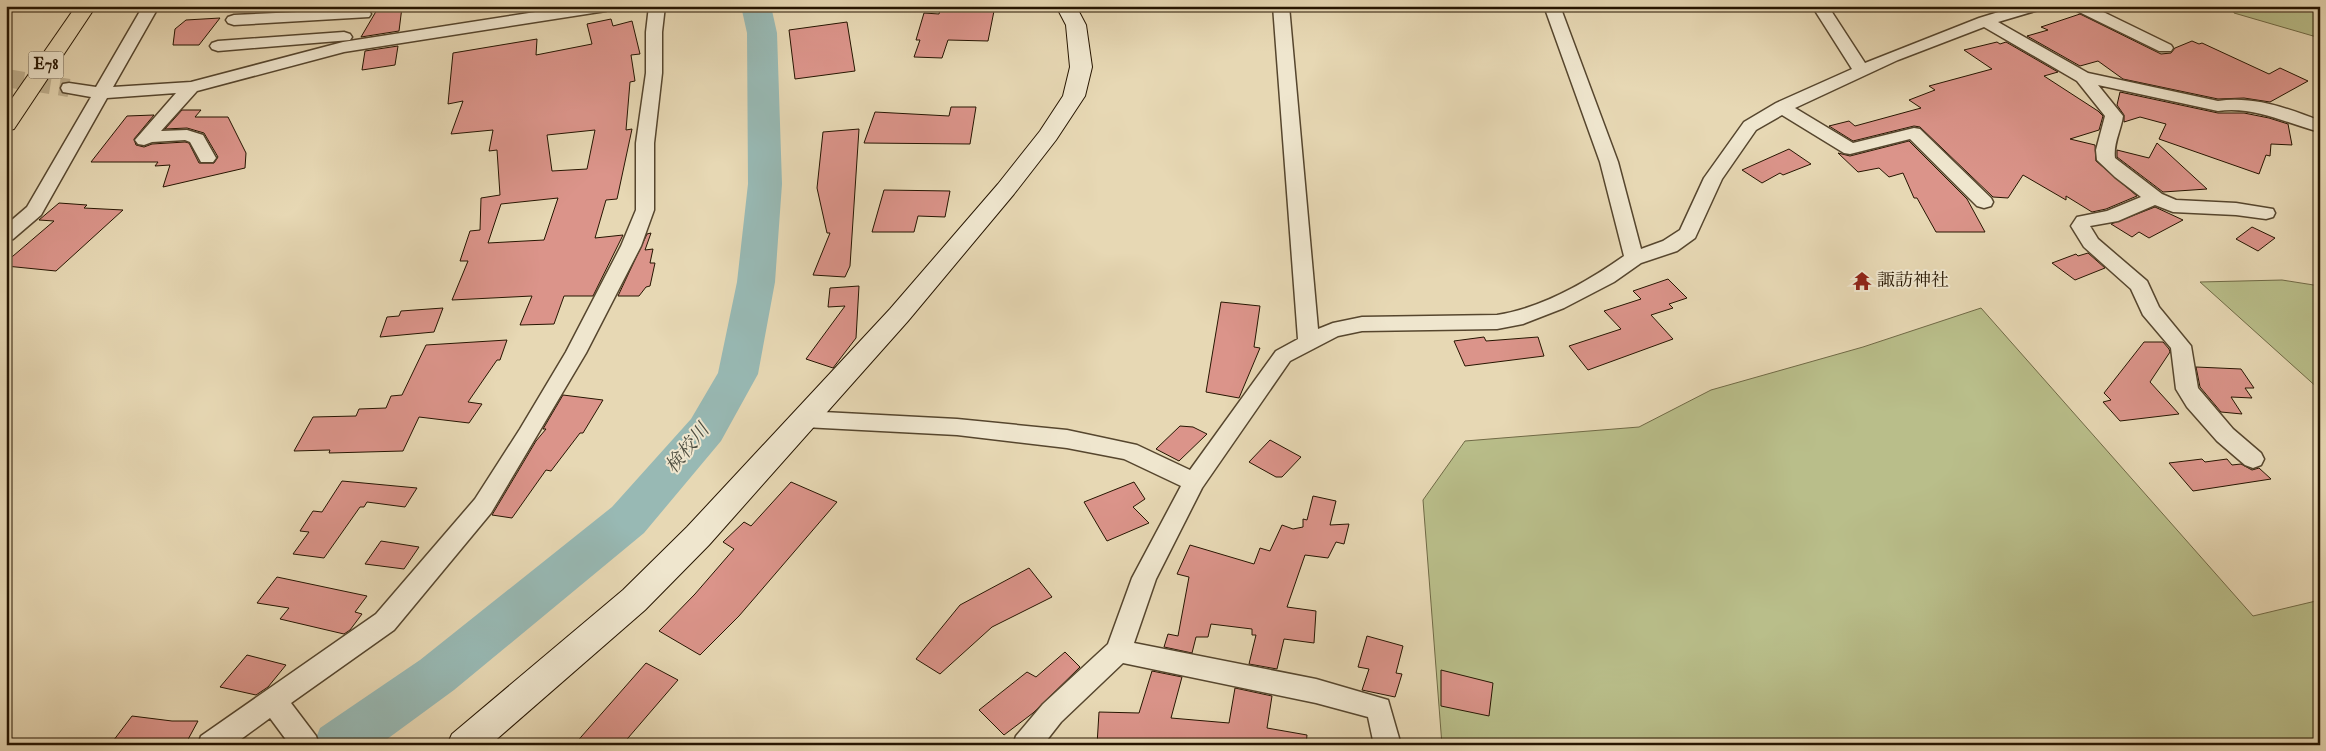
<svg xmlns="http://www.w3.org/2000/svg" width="2326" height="751" viewBox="0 0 2326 751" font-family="'IM FELL English','Noto Serif JP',serif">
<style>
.green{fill:#b9be8a;stroke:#706a46}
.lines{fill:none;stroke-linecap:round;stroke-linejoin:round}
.river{fill:#98b9b4;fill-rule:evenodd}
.building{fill:#db948a;stroke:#261501;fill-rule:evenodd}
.street-tunnel{stroke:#c0b190;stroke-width:18;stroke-dasharray:18 9;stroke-linecap:butt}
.street-casing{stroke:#56462e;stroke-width:3}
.secondary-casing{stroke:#261501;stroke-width:2}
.highway-casing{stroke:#261501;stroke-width:2}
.street{fill:#efe6ce;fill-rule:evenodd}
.secondary{fill:#efe6ce;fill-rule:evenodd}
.highway{fill:#e7d8b4;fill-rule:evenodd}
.labels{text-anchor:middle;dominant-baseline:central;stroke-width:4;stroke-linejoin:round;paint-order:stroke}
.shield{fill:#efe6ce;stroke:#62543e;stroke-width:1}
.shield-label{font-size:16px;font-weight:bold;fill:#261501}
.poi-label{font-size:18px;fill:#261501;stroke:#efe6ce;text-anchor:start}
.water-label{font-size:19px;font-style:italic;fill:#4e4e40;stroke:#efe6ce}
</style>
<rect width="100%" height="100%" fill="#e7d8b4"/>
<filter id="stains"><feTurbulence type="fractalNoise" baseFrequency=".004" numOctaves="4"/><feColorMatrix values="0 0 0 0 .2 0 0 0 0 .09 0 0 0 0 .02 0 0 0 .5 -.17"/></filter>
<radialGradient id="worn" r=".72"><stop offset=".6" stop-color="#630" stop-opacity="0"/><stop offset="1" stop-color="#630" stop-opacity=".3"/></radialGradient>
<path class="green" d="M2234 6H2320V38L2234 13Z
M2282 280 2320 286V390L2200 282Z
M1981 308 2253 616 2320 600V745H1442L1423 500 1465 441 1639 427 1711 390 1863 347Z"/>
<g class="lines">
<path class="river" d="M741 6H771L777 33 782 184 775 282 758 374 721 441 644 533 454 690 379 745H313L320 728 420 660 612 507 691 419 718 373 737 282 748 184 747 33Z"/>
</g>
<path class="building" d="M941 6H995L988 41 948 40 942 58 914 57 920 40H916L924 13 939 14Z
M402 7 399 31 361 37 378 8Z
M2080 14 2161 54 2171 53 2175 48 2192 41 2199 44 2202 43 2269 74 2280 68 2308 81 2270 102 2244 98 2218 99 2123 79 2098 61 2080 66 2027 36 2048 30 2041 27Z
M220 18 199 45H173L175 29 186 20Z
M611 19 613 26 632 21 640 54 631 55 635 81 630 82 626 130 632 129 617 199 606 200 595 238 623 235 593 296H564L554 324 520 325 532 296 452 300 468 261H460L470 231 480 230 481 198 500 195 497 150 489 151 493 130 451 134 463 101 448 104 453 53 537 39 536 55 592 44 587 24ZM595 130 587 169 552 171 547 135ZM558 198 544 240 488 243 501 204Z
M847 22 855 71 795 79 789 30Z
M1997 42 2000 44 2006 42 2058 72 2044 76 2098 111 2103 116 2099 130 2070 139 2095 145 2096 161 2137 196 2106 209 2092 212 2066 196V200L2023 175 2008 198 1993 197 1920 127 1914 126 1853 141 1829 126 1849 121 1855 126 1921 108 1909 100 1935 90 1929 86 1992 69 1964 50Z
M398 46 395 65 362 70 365 51Z
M2120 92 2218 113H2244L2269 118 2288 124 2292 145 2271 144 2270 156 2266 155 2259 174 2159 139 2166 124 2140 117 2124 122V115L2117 105Z
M951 107H976L970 144 864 143 875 112 949 116Z
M182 110H201L195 117H228L246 153 245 168 163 187 170 165 155 166 158 162H91L127 116 154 115 134 139 136 145 144 147 152 144 185 142 189 143 199 163H214L218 157 204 133 187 128 165 129Z
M859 129 850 266 845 277 813 275 830 233H827L817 188 823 132Z
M1909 141 1967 199 1985 232H1936L1917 198H1914L1903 173 1889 177 1879 168 1858 172 1838 153 1850 156Z
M2157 143 2207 189 2163 192 2117 157V150L2149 158Z
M1789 149 1811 164 1783 175 1780 173 1762 183 1742 170Z
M884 190 950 191 945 217 918 216 914 232H872Z
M59 203 87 205 84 208 123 210 56 271 6 266V262L54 221 39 220Z
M2155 207 2183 220 2149 238 2139 232 2132 237 2111 224Z
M2252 227 2275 238 2258 251 2236 239Z
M651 233 645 250 653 249 650 263H655L650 286 646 287 639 296H618L647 234Z
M2088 253 2105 268 2075 280 2052 263 2076 254 2078 256Z
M1668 279 1687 298 1669 304 1673 308 1651 315 1673 339 1588 370 1569 346 1621 329 1604 311 1641 299 1633 291Z
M859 286 856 338 833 368 806 359 845 306 828 307 830 288Z
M1221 302 1260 306 1254 347 1260 348 1239 398 1206 392Z
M443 308 434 332 380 337 387 317 399 316 401 311Z
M1484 337 1486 341 1538 337 1544 356 1465 366 1454 341Z
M507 340 500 360H497L468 402 482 404 469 423 419 417 403 451 329 453 330 450 294 451 313 417 356 416 359 409 386 408 391 396 402 395 426 345Z
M2144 342H2163L2169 349 2170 352 2150 382 2179 414 2120 421 2103 402 2111 400 2104 393Z
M2196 367 2241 369 2254 388H2245L2252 398 2231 397 2242 414 2221 412 2200 387Z
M563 395 603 400 583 433H580L551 471 546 470 512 518 492 515 536 441 546 429H543Z
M1180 426 1193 427 1207 434 1179 461 1156 449Z
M1270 440 1301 457 1282 477H1276L1249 462Z
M2202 459 2205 462 2227 459 2232 465 2241 464 2252 470 2259 468 2271 479 2193 491 2169 463Z
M342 481 417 488 405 507 367 502 364 507H360L324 558 293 554 309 532 300 531 313 511 322 512Z
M791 482 837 502 739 616 700 655 659 631 695 594 734 549 723 542 744 522 751 526Z
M1134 482 1145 499 1133 507 1149 523 1107 541 1084 502Z
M1313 496 1336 501 1330 525 1349 524 1344 544 1336 542 1328 558 1305 555 1287 607 1316 611 1314 643 1284 639 1277 669 1249 664 1256 635H1252V629L1211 624 1208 637H1196L1192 653 1164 647 1168 634 1178 636 1189 577 1177 574 1190 545 1254 564 1260 548 1270 551 1282 525 1293 529 1303 527V519L1307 520Z
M381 541 419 547 404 569 365 564Z
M1029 568 1052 597 992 627 940 674 916 659 960 605Z
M277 577 367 596 355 612 362 614 350 630 344 634 280 619 289 608 257 603Z
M1367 636 1403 646 1396 673 1402 674 1395 697 1362 690 1369 669 1358 667Z
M1065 652 1080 667 1033 713 1004 735 979 710 1027 672 1036 677Z
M247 655 286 665 268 687 256 695 220 687Z
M646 663 678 680 622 745H574Z
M1441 670 1493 683 1489 716 1441 706Z
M1152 671 1182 677 1171 718 1229 723 1235 688 1272 696 1267 728 1307 735 1306 745H1097L1099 712 1139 713Z
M132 716 172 721H198L185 745H110Z"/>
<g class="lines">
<path class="street-tunnel" d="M6 78 69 88"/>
<g class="street-casing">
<path id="street" d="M143 6H159L113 87 191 82 343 42 574 6H614L606 11 344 52 197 91 161 131 187 130 203 135 216 158 213 162H201L190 142 185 140 152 142 144 145 138 144 135 140 176 93 107 98 41 215 13 239 6 241V225L27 207 91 97 63 92 61 88 63 84 69 83 96 87Z
M649 6H665L662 32V73L654 143V210L641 246 586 353 491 513 394 630 291 703 316 736 319 745H290L270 718 233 745H198L201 736 376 614 475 499 520 429 566 352 621 246 636 210V143L646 73V32Z
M1273 6H1289L1318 329 1333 323 1362 317 1497 315C1542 308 1587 282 1624 256L1600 162 1544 6H1560L1618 162 1641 249 1663 241 1680 230 1704 178 1744 122 1776 103 1852 69 1812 6H1828L1865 63 1979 18 2018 6H2045L2042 9 1998 22 2088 73 2218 101C2253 96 2288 108 2320 121V132C2285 123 2255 106 2218 111L2098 85 2123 116C2121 130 2113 144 2115 158L2162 194 2176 200 2236 203 2273 209 2275 213 2273 217 2266 219 2236 215 2173 212 2155 205 2118 221 2090 226 2098 239 2147 281 2159 307 2191 346 2198 388 2233 429 2261 453 2264 459 2261 465 2253 468 2245 465 2217 441 2187 407 2176 389 2171 348 2143 315 2131 289 2084 247 2071 226 2077 217 2107 211 2141 197 2115 177 2097 160 2096 150 2105 116 2077 81 1984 27 1898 60 1795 108 1853 143 1914 128 1920 129 1991 198 1993 202 1991 206 1984 208 1977 206 1910 139 1850 154 1844 153 1782 115 1756 130 1722 179 1695 238 1677 251 1641 263 1614 282 1564 308 1523 324 1497 329 1362 331 1338 336 1290 361 1202 488 1156 579 1134 643 1316 679 1388 700 1401 745H1374L1368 717 1316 703 1123 663 1061 722 1043 745H1013L1016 736 1043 704 1108 644 1132 578 1181 486 1124 459 1067 448 957 435 804 427 796 425 793 419 796 413 804 411 957 419 1067 430 1137 445 1190 470 1276 351 1298 339Z
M2070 6H2091L2171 45 2173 48 2171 51H2159L2073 9Z
M363 9 369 11 371 14 369 17 234 25 228 23 226 20 228 17 234 15Z
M344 32 350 34 352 37 350 40 218 51 212 49 210 46 212 43 218 41Z"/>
</g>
<g class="secondary-casing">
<path id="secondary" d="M1056 6H1076L1086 25 1092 67 1085 96 1056 140 1014 194 908 321 709 545 645 610 490 745H447L452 734 623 590 687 527 890 309 998 184 1040 131 1063 96 1070 67 1066 25Z"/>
</g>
<g class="highway-casing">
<path id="highway" d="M76 6H96L14 129 6 131V107Z"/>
</g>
<use href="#street" class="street"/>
<use href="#secondary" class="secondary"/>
<use href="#highway" class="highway"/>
</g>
<defs>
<g id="temple-bare" transform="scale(1.5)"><path d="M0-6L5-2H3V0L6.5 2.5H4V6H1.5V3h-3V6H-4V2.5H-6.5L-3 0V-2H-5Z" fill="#8f2418" stroke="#efe6ce" stroke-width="2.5" paint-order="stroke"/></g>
</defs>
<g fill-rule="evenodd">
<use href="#temple-bare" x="1862" y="281"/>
</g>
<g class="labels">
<rect class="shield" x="28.5" y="51.5" width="35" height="27" rx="4"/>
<g class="shield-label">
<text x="46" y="65">E78</text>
</g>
<g class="poi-label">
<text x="1877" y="281">諏訪神社</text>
</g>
<g class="water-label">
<text transform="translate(688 449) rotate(-51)">検校川</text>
</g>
</g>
<rect width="2326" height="751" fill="none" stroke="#e7d8b4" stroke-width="25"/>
<rect x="8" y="8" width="2311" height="736" fill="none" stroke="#261501" stroke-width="2.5"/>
<rect x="12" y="12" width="2301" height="726" fill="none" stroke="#261501"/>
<rect width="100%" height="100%" filter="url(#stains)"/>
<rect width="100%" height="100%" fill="url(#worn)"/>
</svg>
